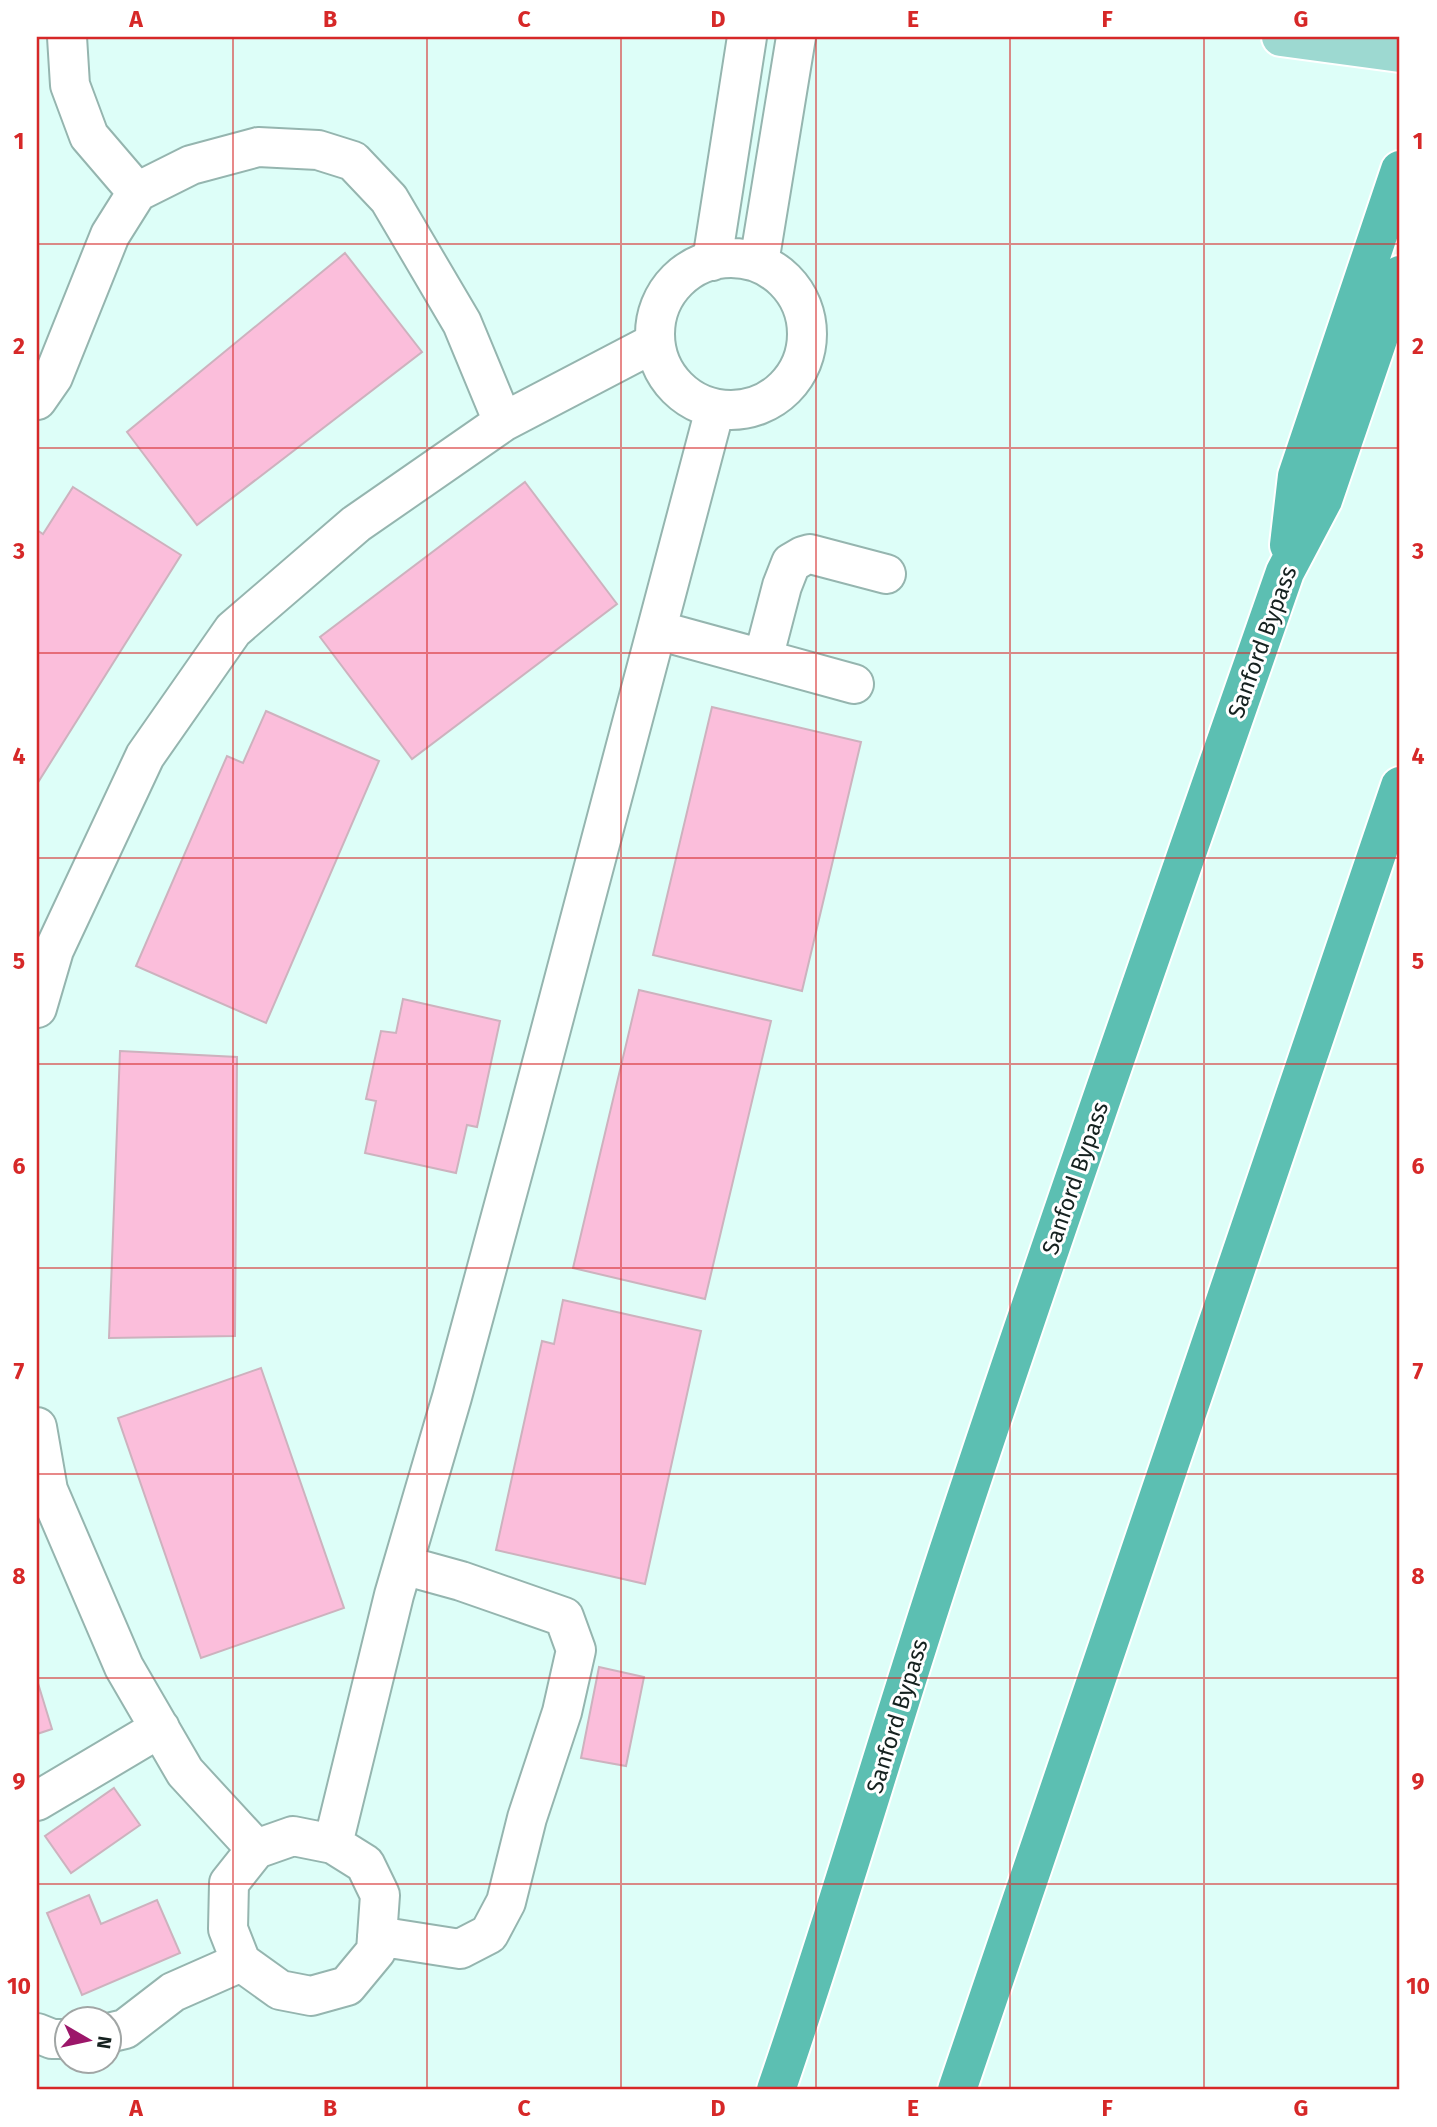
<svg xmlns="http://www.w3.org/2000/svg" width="1437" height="2127" viewBox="0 0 1437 2127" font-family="'Fira Sans',sans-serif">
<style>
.building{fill:#fbbedb;stroke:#cdb2be;stroke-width:2}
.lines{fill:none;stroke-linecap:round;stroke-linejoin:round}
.minor-casing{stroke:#95b5af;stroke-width:42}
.major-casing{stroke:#fff;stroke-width:42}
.highway-casing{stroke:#fff;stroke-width:42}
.minor{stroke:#fff;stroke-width:38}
.major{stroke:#9dd9d1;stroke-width:38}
.highway{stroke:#5cbfb2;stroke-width:38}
.grid{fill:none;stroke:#d62828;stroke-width:2;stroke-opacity:0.55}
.labels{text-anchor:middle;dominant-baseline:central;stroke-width:6;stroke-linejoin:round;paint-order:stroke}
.street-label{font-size:23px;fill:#15211f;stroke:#fff}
.neatline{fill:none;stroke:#d62828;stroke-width:2.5}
.grid-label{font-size:23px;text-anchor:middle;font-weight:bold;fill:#d62828}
</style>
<rect width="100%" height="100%" fill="#ddfef8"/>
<path class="building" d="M345 253 422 352 197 525 127 432Z
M525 482 617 604 412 759 320 637Z
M73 487 181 555 37 784V530L43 534Z
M712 707 861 742 802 991 653 955Z
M266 711 379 761 266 1023 136 966 227 756 243 763Z
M639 990 771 1021 705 1299 573 1268Z
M403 999 500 1021 477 1127 467 1125 456 1173 365 1153 376 1101 366 1099 381 1031 396 1033Z
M120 1051 237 1057 235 1336 109 1338Z
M563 1300 701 1331 645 1584 496 1550 542 1341 554 1344Z
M261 1368 344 1608 201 1658 118 1418Z
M599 1667 644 1677 626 1766 581 1758Z
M37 1680 52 1729 37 1734Z
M114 1788 140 1825 71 1873 45 1836Z
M89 1895 101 1924 157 1900 180 1953 82 1995 47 1913Z"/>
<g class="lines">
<g class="minor-casing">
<path id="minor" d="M67 37 70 85 89 136 137 192
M655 334a76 76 0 1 1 152 0a76 76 0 1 1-152 0Z
M712 261 747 37
M759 263 796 37
M37 400 53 377 110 235 137 192 191 165 258 147 318 150 353 161 389 199 462 323 503 422
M657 630 854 684
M763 659 782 586 791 563 803 556 810 554 886 574
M37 1008 54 950 145 756 233 630 356 524 503 422 654 343
M37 1427 48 1490 124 1667 185 1772 256 1849
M37 1801 160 1728
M293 1836 333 1844 365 1864 380 1895 376 1951 347 1986 311 1996 280 1990 241 1962 228 1929 229 1883 256 1849Z
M333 1844 394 1595 452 1397 524 1131 715 409
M377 1936 460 1949 489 1934 506 1902 527 1818 562 1712 576 1650 564 1617 461 1581 403 1565
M37 2033 52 2039H66
M108 2033 125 2029 173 1992 241 1962"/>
</g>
<g class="major-casing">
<path id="major" d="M1281 37 1400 53"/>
</g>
<g class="highway-casing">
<path id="highway" d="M1289 545 1297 476 1400 170
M776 2090C838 1910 890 1727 950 1546 1058 1220 1172 896 1285 572L1323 500 1400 275
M957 2090 1400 786"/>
</g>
<use href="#minor" class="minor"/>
<use href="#major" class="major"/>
<use href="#highway" class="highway"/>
</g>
<path class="grid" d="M233 37V2090M427 37V2090M621 37V2090M816 37V2090M1010 37V2090M1204 37V2090M37 244H1400M37 448H1400M37 653H1400M37 858H1400M37 1064H1400M37 1268H1400M37 1474H1400M37 1678H1400M37 1884H1400"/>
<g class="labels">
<g class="street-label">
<text transform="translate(1262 642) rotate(-70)">Sanford Bypass</text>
<text transform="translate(1075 1178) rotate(-71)">Sanford Bypass</text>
<text transform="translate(897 1716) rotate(-73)">Sanford Bypass</text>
</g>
</g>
<rect width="1437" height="2127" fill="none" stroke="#ffffff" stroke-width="77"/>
<g transform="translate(88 2040) rotate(99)"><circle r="33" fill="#ffffff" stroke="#a1a6a5" stroke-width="2"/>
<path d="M0-5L12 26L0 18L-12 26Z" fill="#9c176a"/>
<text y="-10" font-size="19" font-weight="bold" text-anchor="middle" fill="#15211f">N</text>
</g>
<rect x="38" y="38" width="1360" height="2050" class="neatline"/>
<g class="grid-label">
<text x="136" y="27">A</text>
<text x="330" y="27">B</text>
<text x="524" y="27">C</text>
<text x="718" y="27">D</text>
<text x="913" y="27">E</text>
<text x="1107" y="27">F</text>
<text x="1301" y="27">G</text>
<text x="19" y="149">1</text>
<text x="1418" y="149">1</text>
<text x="19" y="354">2</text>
<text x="1418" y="354">2</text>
<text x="19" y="559">3</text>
<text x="1418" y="559">3</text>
<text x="19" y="764">4</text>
<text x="1418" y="764">4</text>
<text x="19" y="969">5</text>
<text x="1418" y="969">5</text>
<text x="19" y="1174">6</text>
<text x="1418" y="1174">6</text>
<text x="19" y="1379">7</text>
<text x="1418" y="1379">7</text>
<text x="19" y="1584">8</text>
<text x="1418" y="1584">8</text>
<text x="19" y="1789">9</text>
<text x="1418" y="1789">9</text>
<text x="19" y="1994">10</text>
<text x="1418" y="1994">10</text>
<text x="136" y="2116">A</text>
<text x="330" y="2116">B</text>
<text x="524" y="2116">C</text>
<text x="718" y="2116">D</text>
<text x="913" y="2116">E</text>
<text x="1107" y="2116">F</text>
<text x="1301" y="2116">G</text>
</g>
</svg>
